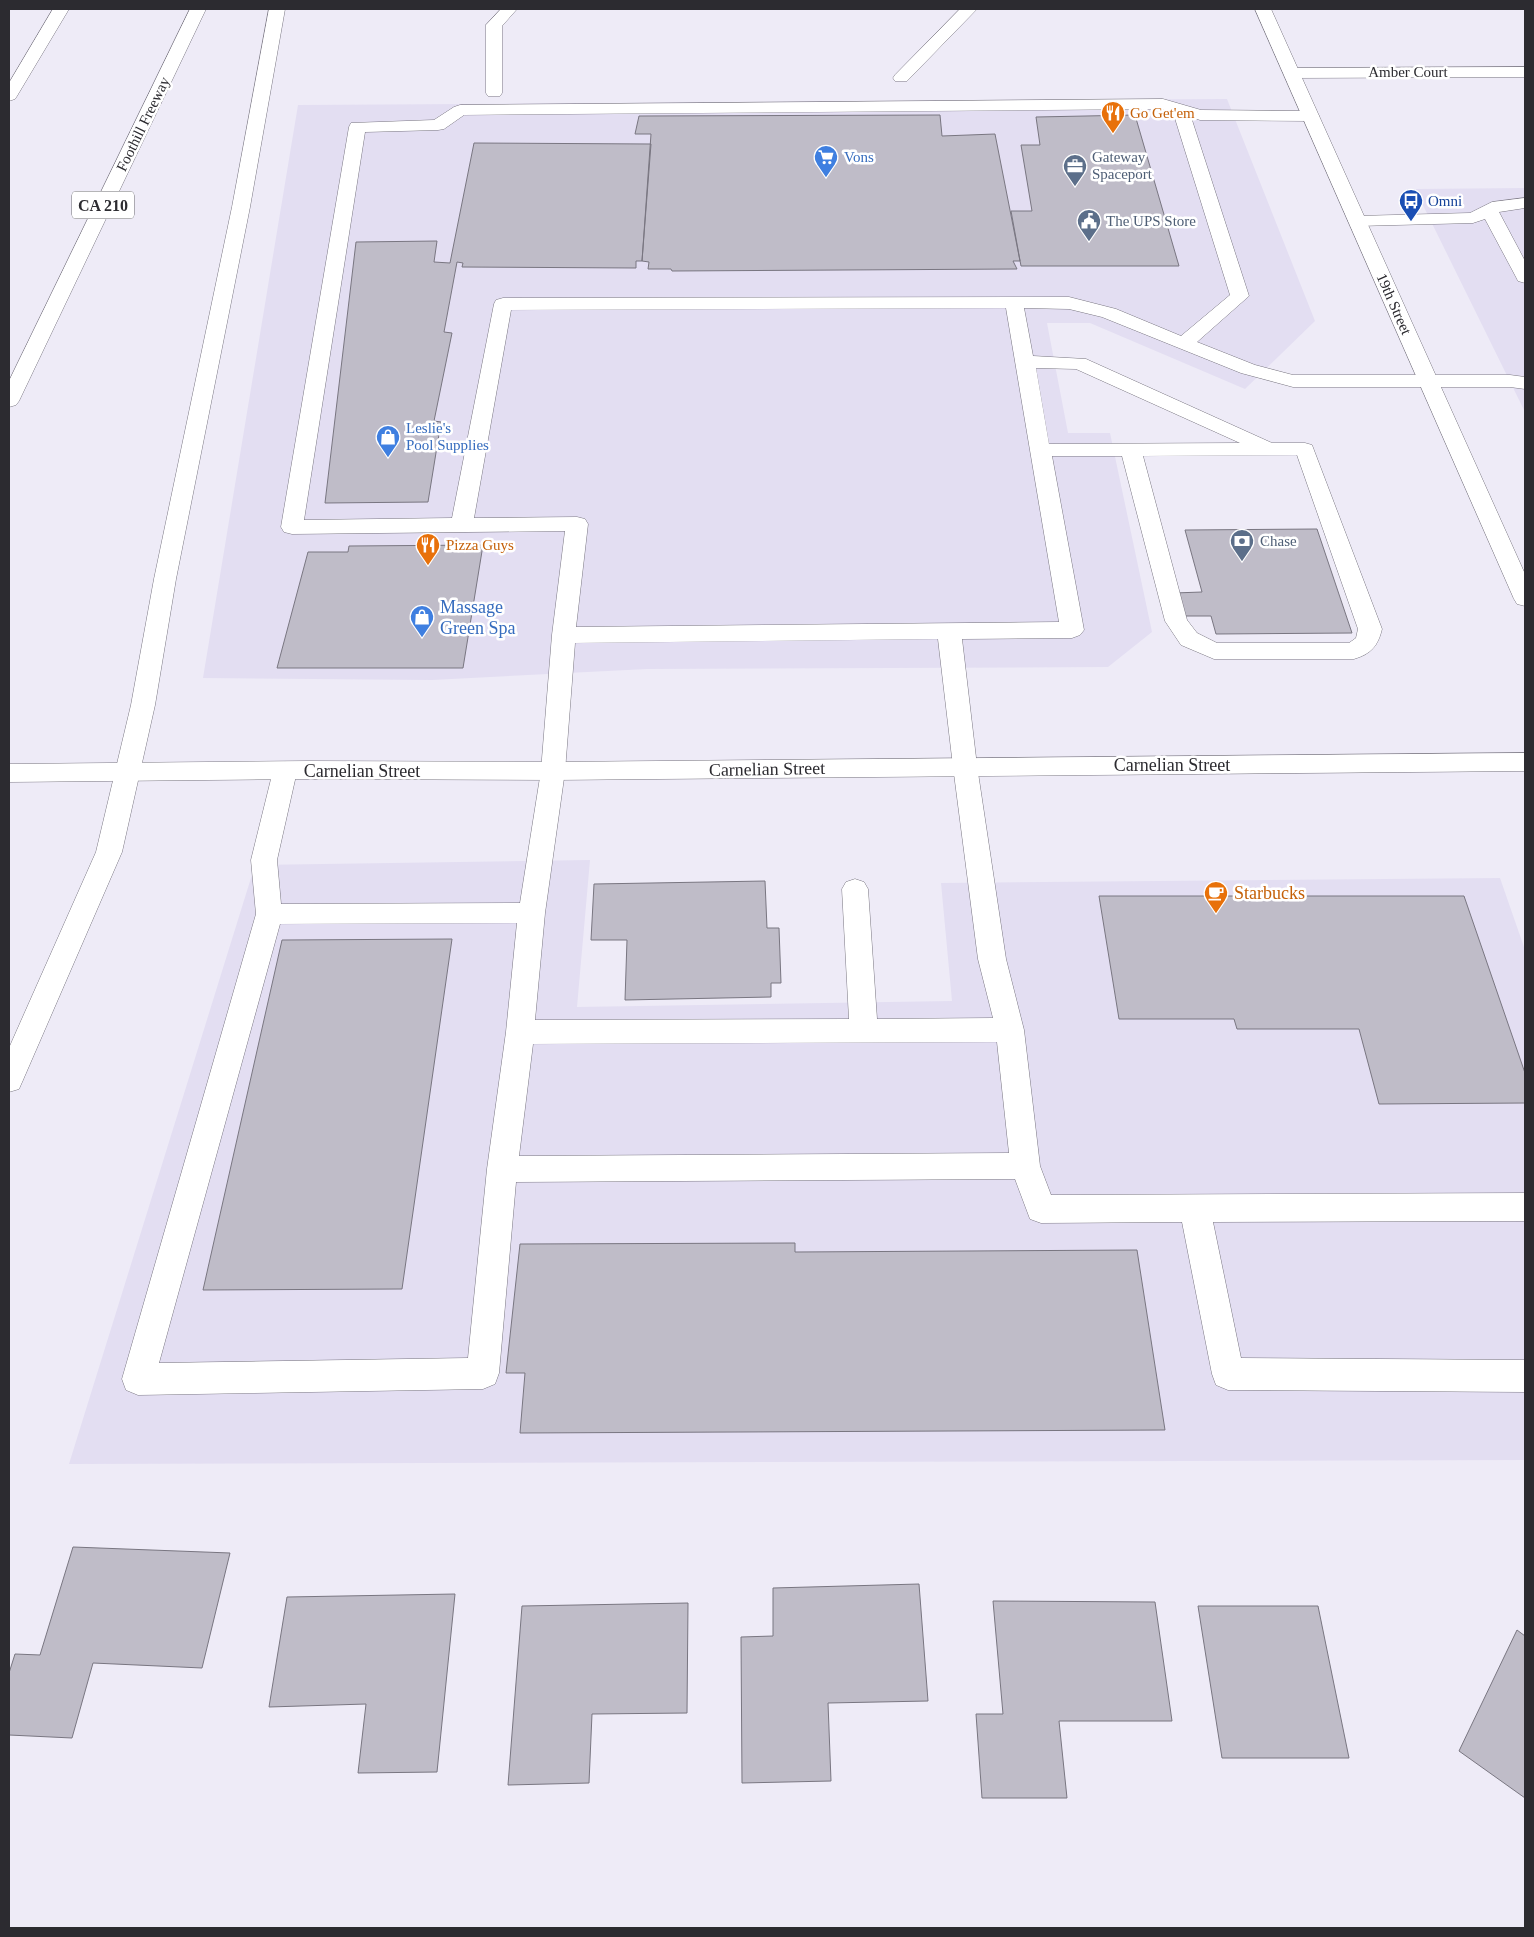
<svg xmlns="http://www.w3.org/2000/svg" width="1534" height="1937" viewBox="0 0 1534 1937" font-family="'Times New Roman',serif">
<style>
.built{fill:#e3def2}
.building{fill:#bfbcc8;stroke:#797681}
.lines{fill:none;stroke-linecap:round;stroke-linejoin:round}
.minor-casing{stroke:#7a7782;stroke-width:1}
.major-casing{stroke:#7a7782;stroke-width:1}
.highway-casing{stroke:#7a7782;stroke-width:1}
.minor{fill:#fff;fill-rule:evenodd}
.major{fill:#fff;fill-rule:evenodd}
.highway{fill:#fff;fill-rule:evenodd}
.labels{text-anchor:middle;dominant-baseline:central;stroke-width:5;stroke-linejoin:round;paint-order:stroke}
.far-street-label{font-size:15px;fill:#2c2b30;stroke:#fff}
.far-food-label{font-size:15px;fill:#c56008;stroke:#fff;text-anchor:start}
.far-shop-label{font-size:15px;fill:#366cbe;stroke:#fff;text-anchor:start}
.far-service-label{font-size:15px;fill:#4e5e75;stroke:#fff;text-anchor:start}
.far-transit-label{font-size:15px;fill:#164399;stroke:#fff;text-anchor:start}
.shield{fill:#fff;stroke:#6b6b6e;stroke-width:1}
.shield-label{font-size:16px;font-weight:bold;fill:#2c2b30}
.shop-label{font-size:18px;fill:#366cbe;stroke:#fff;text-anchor:start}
.street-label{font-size:18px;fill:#2c2b30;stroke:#fff}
.food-label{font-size:18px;fill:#c56008;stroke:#fff;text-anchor:start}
</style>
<rect width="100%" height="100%" fill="#eeebf7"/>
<path class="built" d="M1227 99 1315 321 1245 389 1090 323H1047L1068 433H1110L1152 632 1108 667 647 669 432 680 203 678 298 105Z
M1525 188V412L1415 189Z
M590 860 577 1007 952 1001 941 883 1500 878 1525 950V1460L69 1464 255 865Z"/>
<path class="building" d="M940 115 942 136 995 134 1020 261H1013L1017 269 672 271 671 269H648L649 262 642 261 651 134H635L639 116Z
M1135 115 1179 266H1021L1011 211H1032L1021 145H1040L1036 117Z
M474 143 651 144 642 261H636V268L462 267 463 263 457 262 444 332 452 333 434 421 441 422 428 502 325 503 356 242 437 241 434 262 450 263Z
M1317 529 1352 633 1216 634 1211 616H1180L1174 593 1202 592 1185 530Z
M483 545 463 668H277L308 552H348L349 546Z
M765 881 767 928H779L781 983H771V997L625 1000 627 940H591L594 884Z
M1099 896H1464L1525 1073V1103L1379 1104 1359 1029H1237L1234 1019H1119Z
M452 939 402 1289 203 1290 282 940Z
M795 1243V1252L1137 1250 1165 1430 520 1433 525 1373H506L520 1244Z
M73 1547 230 1553 202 1668 93 1663 72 1738 9 1735V1673L15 1654 40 1655Z
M919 1584 928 1701 828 1703 831 1781 742 1783 741 1637 773 1636V1588Z
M455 1594 437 1772 358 1773 366 1704 269 1707 287 1597Z
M993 1601 1155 1602 1172 1721H1059L1067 1798H982L976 1714H1003Z
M688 1603 687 1713 592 1714 589 1783 508 1785 522 1606Z
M1198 1606H1318L1349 1758H1222Z
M1517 1630 1525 1636V1798L1459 1751Z"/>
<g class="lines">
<g class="minor-casing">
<path id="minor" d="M501 9H517L502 26V93L500 96H488L486 93V25Z
M960 9H977L907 81H895L893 78 895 75Z
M1525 67V77L1292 78 1286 76 1284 73 1286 70 1292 68Z
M1163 99 1201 110 1311 111 1317 113 1319 116 1317 119 1311 121 1200 120 1191 117 1249 296 1197 342 1255 365 1293 375H1510L1525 377V389L1510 387H1293L1241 373 1102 317 1069 309 1024 308 1033 356 1086 359 1272 443H1305L1312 445 1382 629C1378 646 1371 654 1354 659H1214L1181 645 1165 621 1122 456H1052L1084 630 1080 635 1072 638 962 639 977 766 1006 959 1024 1030 1040 1166 1051 1195 1525 1193V1221L1213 1222 1241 1358 1525 1360V1392L1228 1390 1216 1385 1212 1374 1182 1222 1041 1223 1030 1219 1015 1179 516 1182 499 1373 495 1384 483 1389 138 1395 126 1390 122 1379 256 914 251 860 273 771 276 765 285 762 294 765 297 771 277 860 281 904 520 903 541 771 552 635 565 531 292 534 284 532 281 527 349 127 351 123 434 120 454 107 460 105ZM1162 109 1173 112 1230 295 1181 336 1116 309 1069 297 503 298 496 300 494 304 452 518 304 520 365 132 438 130 444 129 464 115ZM1006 308 1059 622 576 627 588 524 585 519 577 517 474 518 511 310ZM1036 368 1076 369 1240 443 1049 444ZM1297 455 1358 629 1356 638 1349 643H1217L1197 633 1187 620 1143 456ZM938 639 953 766 978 959 993 1018 877 1019 868 889 864 882 855 879 846 882 842 889 849 1019 535 1020 545 913 565 771 575 643ZM517 923 506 1032 487 1169 468 1358 159 1363 280 924ZM997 1042 1009 1153 519 1156 533 1044Z
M1525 198V208L1499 212 1525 261V283L1518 281 1516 277 1485 219 1473 223 1357 226 1351 225 1348 221 1351 217 1357 216 1470 213 1492 202Z"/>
</g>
<g class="major-casing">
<path id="major" d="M1255 9H1271L1525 574V606L1517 604 1514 599Z
M1525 753V771L553 780 309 779 9 782V764L309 761 553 762Z"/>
</g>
<g class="highway-casing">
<path id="highway" d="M53 9H69L17 96 15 99 9 101V83Z
M190 9H206L19 401 16 405 9 407V381Z
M269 9H285L250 207 176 579 155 705 122 852 23 1080 19 1089 9 1092V1048L96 852 131 705 154 579 232 207Z"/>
</g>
<use href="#minor" class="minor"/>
<use href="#major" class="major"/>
<use href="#highway" class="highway"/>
</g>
<defs>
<g id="restaurant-pin" transform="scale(1.25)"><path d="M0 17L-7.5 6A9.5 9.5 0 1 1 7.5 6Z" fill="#e8710a" stroke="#fff"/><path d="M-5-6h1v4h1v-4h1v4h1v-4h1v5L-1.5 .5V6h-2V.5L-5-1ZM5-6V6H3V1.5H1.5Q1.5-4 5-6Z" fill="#fff"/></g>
<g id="supermarket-pin" transform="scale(1.25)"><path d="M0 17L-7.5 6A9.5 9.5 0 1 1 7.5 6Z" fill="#3f7fe0" stroke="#fff"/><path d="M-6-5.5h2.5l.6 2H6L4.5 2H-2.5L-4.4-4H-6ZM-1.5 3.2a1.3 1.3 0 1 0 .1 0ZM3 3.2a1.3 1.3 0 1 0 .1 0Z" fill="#fff"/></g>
<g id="office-pin" transform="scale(1.25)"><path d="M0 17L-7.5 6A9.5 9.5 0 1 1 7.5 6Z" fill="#5c6f8a" stroke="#fff"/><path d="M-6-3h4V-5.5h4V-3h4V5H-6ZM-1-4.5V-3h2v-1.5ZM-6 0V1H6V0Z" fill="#fff"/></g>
<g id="bus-pin" transform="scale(1.25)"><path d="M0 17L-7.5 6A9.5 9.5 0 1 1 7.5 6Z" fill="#1a4fb4" stroke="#fff"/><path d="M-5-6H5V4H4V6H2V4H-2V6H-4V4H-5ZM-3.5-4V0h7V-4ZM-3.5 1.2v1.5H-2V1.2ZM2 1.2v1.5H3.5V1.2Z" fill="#fff"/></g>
<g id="civic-pin" transform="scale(1.25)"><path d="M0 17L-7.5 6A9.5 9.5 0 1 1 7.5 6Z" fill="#5c6f8a" stroke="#fff"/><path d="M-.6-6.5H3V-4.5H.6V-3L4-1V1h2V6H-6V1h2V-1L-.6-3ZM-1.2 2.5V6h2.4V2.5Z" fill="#fff"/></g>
<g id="shop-pin" transform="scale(1.25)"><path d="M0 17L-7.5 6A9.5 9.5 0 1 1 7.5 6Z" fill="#3f7fe0" stroke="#fff"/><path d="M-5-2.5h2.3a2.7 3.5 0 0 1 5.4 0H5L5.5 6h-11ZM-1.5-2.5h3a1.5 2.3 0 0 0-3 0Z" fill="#fff"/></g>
<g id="bank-pin" transform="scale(1.25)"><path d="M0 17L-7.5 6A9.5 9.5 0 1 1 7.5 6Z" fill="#5c6f8a" stroke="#fff"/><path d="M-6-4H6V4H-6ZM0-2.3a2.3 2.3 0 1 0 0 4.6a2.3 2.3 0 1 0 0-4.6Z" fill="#fff"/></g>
<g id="cafe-pin" transform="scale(1.25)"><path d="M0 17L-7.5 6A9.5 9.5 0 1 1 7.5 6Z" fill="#e8710a" stroke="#fff"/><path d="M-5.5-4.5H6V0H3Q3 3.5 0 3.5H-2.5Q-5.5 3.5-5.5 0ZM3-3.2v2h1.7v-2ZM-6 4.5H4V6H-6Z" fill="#fff"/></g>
</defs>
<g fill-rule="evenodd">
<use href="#restaurant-pin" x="1113" y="113"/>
<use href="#supermarket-pin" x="826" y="157"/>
<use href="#office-pin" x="1075" y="166"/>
<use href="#bus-pin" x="1411" y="201"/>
<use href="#civic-pin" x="1089" y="221"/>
<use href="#shop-pin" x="388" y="437"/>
<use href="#bank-pin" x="1242" y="541"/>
<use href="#restaurant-pin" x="428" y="545"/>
<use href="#shop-pin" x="422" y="617"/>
<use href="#cafe-pin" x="1216" y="893"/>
</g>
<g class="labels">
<g class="far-street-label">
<text x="1408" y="72">Amber Court</text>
<text transform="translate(143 124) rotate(-64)">Foothill Freeway</text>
<text transform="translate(1394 304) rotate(66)">19th Street</text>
</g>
<g class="far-food-label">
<text x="1130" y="113">Go Get'em</text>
<text x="446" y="545">Pizza Guys</text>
</g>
<g class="far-shop-label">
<text x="844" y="157">Vons</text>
<text x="406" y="428">Leslie's<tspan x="406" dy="17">Pool Supplies</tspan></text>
</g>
<g class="far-service-label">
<text x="1092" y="157">Gateway<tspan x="1092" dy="17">Spaceport</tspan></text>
<text x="1106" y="221">The UPS Store</text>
<text x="1260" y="541">Chase</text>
</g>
<g class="far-transit-label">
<text x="1428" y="201">Omni</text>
</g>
<rect class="shield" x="72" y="191.5" width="62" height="27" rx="4"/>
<g class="shield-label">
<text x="103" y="205">CA 210</text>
</g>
<g class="shop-label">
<text x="440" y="607">Massage<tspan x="440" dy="21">Green Spa</tspan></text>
</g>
<g class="street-label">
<text x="1172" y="765">Carnelian Street</text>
<text transform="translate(767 769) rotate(-1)">Carnelian Street</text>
<text x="362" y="771">Carnelian Street</text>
</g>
<g class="food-label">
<text x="1234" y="893">Starbucks</text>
</g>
</g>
<rect width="1534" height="1937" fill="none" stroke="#2c2b30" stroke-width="20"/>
</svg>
